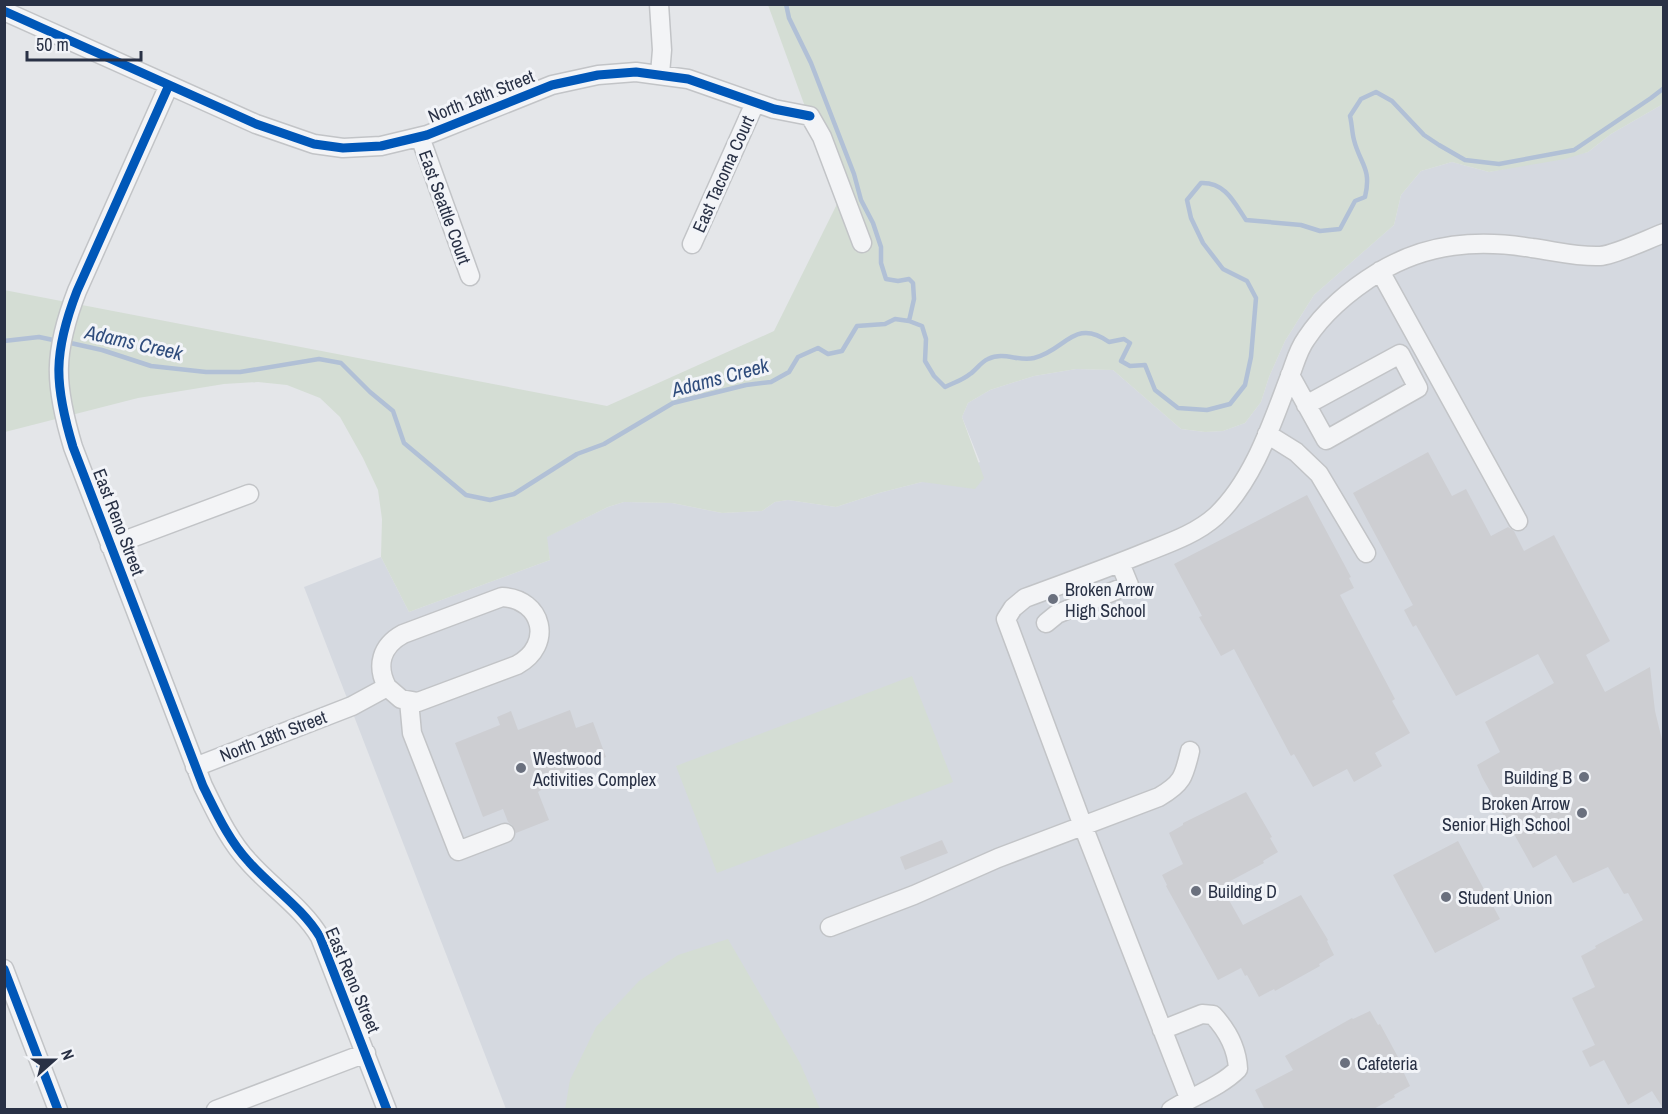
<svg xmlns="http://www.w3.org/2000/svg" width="1668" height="1114" viewBox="0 0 1668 1114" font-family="'Archivo Narrow',sans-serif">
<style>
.built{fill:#d5d9e0}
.green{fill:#d4ddd4}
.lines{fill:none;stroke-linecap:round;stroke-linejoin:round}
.stream{stroke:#b1c0d6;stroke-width:4.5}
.building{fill:#cdced2}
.minor-casing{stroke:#c2c4c7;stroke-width:21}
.minor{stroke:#f3f4f6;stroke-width:18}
.cycleway-casing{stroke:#f2f4f8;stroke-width:13}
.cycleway{stroke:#0057b8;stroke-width:9}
.poi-dot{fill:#6a707e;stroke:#f2f4f8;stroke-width:2}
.labels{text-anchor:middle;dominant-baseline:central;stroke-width:6;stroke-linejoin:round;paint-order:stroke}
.street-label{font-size:18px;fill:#293145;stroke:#f2f4f8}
.poi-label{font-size:18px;fill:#293145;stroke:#f2f4f8;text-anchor:start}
.water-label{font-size:20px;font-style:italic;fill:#2f4c7c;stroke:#f2f4f8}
</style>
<rect width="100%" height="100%" fill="#e4e6e9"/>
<path class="built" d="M1663 104V1109H506L304 587 381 557 409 612 550 560 546 537 608 507 624 502 672 503 722 513 762 511 775 502 788 500 836 507 879 493 922 482H932L980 462 962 417 968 403 990 390 1034 376 1076 369 1113 370 1181 429 1205 432 1223 431 1245 423 1261 402 1269 377 1285 341 1314 295 1394 225 1401 195 1421 171 1452 162 1489 172 1588 152 1611 134Z"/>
<path class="green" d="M768 5H1663V104L1611 134 1588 152 1565 159 1489 172 1452 162 1421 171 1401 195 1394 225 1314 295 1285 341 1269 377 1261 402 1245 423 1223 431 1205 432 1181 429 1113 370 1076 369 1034 376 990 390 968 403 962 417 984 478 975 489 922 482 879 493 836 507 788 500 775 502 762 511 722 513 672 503 624 502 608 507 547 537 550 560 409 612 381 557 382 519 378 490 363 458 340 417 320 398 287 385 258 382 224 384 138 398 5 432 4 290 607 406 774 331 839 200Z
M912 676 953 782 717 873 676 766Z
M728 939 800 1063 820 1109H565L570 1080 596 1027 639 981 678 955Z"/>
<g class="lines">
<path class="stream" d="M786 4 789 18 811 63 854 174 861 200 873 223 881 247V263L886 279 898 281 909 279 913 283 914 299 909 321
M4 341 39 337 58 341
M66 342 102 350 151 366 206 372H240L319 359 341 363 370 392 393 411 404 443 466 495 490 500 514 494 577 454 604 444 673 403 746 385 771 382 789 372 798 357 818 348 828 354 842 351 857 326 885 324 895 319 909 321 922 326 926 339 925 361 934 376 945 387C953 383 963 380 970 374 976 370 981 362 988 359 1004 351 1018 362 1034 358 1065 351 1074 317 1109 342L1124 339 1130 343 1121 361 1130 366 1145 365 1155 390 1178 408 1207 410 1230 404 1245 385 1251 357 1256 298 1247 281 1223 269 1203 243 1191 218 1187 200 1201 183C1225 182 1234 202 1246 220L1301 225 1320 231 1340 229 1355 201 1365 197C1372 168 1360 164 1354 140 1352 133 1352 124 1350 116L1361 99 1376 92 1392 101 1424 135 1439 145 1465 160 1499 164 1574 150 1651 98 1664 88"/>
</g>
<path class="building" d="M1428 452 1452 496 1466 489 1491 536 1508 527 1514 531 1524 551 1554 535 1610 641 1586 655 1605 692 1650 667 1655 711 1664 748V1110L1652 1091 1628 1105 1604 1060 1590 1067 1582 1051 1595 1045 1572 998 1595 987 1581 956 1596 948 1595 946 1643 920 1628 893 1624 894 1608 867 1573 883 1556 855 1533 868 1482 777 1477 765 1500 752 1485 722 1554 683 1538 654 1456 696 1416 625 1413 627 1404 610 1413 605 1353 493Z
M1307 495 1351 577 1349 578 1354 588 1340 595 1395 699 1392 701 1410 733 1375 753 1382 766 1354 782 1347 769 1313 787 1294 754 1291 756 1234 649 1221 656 1199 617 1202 616 1174 564Z
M570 710 576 728 593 722 606 757 539 783 541 790 538 792 549 820 516 833 512 825 508 822 503 809 483 817 455 743 500 725 497 717 511 711 518 730Z
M1246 792 1272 837 1270 838 1278 852 1263 861 1264 863 1221 886 1243 925 1301 895 1328 940 1327 941 1334 955 1319 964 1320 966 1275 991 1274 989 1259 997 1247 975 1245 976 1241 968 1218 980 1166 886 1167 885 1162 875 1183 864 1169 833 1183 825V823Z
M942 840 948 853 905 870 900 857Z
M1458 841 1500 919 1435 953 1393 875Z
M1370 1011 1378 1025 1380 1024 1405 1070 1403 1071 1410 1086 1394 1095 1395 1097 1372 1110H1265L1255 1090 1293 1070 1285 1056 1352 1018 1353 1019Z"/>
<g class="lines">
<g class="minor-casing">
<path id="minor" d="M659 4 662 50 660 74
M4 11 256 124 314 144 343 148 381 146 427 135 552 85 598 75 636 72 688 79 774 109 810 116 822 137 862 243
M169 85 77 291C53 353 54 384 73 447L203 786C216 812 229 841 249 862 271 887 303 908 320 937L387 1110
M420 137 470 276
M692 244 755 103
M1380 271 1518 521
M1290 375 1326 440 1418 388 1400 354 1306 405
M1267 434 1296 452 1319 474 1366 553
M110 546 249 494
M1046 623 1057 614 1129 585 1120 563
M409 701 412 733 458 851 505 833
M195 767 352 706 387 687C376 666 381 646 403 634L502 597C543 599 554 645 517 665L418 702 401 699 387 687
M830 927 914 895 998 858 1159 797C1183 783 1184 776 1190 751
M4 969 58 1110
M1162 1030 1202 1014 1213 1015C1227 1030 1237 1048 1238 1069 1220 1087 1193 1096 1171 1110
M1189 1098 1083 826 1006 619 1013 608 1025 598C1065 583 1105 569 1144 553 1169 543 1196 534 1216 516 1254 480 1272 423 1290 376 1295 363 1298 350 1306 339 1325 310 1350 290 1379 272 1427 243 1478 239 1532 248 1555 251 1577 257 1600 256 1615 255 1648 239 1664 233
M216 1110 366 1053"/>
</g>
<use href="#minor" class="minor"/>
<g class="cycleway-casing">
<path id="cycleway" d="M4 11 256 124 314 144 343 148 381 146 427 135 552 85 598 75 636 72 688 79 774 109 810 116
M169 85 77 291C53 353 54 384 73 447L203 786C216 812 229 841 249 862 271 887 303 908 320 937L387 1110
M4 969 58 1110"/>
</g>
<use href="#cycleway" class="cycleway"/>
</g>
<g class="poi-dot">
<circle cx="1053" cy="599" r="6"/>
<circle cx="521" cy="768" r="6"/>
<circle cx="1584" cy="777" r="6"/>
<circle cx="1582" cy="813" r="6"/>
<circle cx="1196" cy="891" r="6"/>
<circle cx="1446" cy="897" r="6"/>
<circle cx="1345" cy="1063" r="6"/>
</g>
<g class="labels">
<g class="street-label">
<text transform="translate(481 96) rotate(-22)">North 16th Street</text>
<text transform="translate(723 174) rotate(-66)">East Tacoma Court</text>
<text transform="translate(445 207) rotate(70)">East Seattle Court</text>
<text transform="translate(119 522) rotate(69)">East Reno Street</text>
<text transform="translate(273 736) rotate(-21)">North 18th Street</text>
<text transform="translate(353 980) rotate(67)">East Reno Street</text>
</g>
<g class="poi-label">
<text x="1065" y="589">Broken Arrow<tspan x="1065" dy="21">High School</tspan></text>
<text x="533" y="758">Westwood<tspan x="533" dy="21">Activities Complex</tspan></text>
<text x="1572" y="777" text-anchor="end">Building B</text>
<text x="1570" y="803" text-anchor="end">Broken Arrow<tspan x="1570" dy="21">Senior High School</tspan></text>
<text x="1208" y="891">Building D</text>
<text x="1458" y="897">Student Union</text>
<text x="1357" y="1063">Cafeteria</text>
</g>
<g class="water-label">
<text transform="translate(134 342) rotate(13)">Adams Creek</text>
<text transform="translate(720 377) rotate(-15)">Adams Creek</text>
</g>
</g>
<rect width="1668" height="1114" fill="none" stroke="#293145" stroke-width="12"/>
<g transform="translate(54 1060) rotate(69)" stroke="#f2f4f8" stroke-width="4.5" paint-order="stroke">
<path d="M0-4.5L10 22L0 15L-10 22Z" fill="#293145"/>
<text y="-9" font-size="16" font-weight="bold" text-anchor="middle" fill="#293145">N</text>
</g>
<path d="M27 51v9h114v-9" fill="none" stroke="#293145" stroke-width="3"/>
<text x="36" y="51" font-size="18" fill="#293145" stroke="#f2f4f8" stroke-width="4.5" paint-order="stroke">50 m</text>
</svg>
